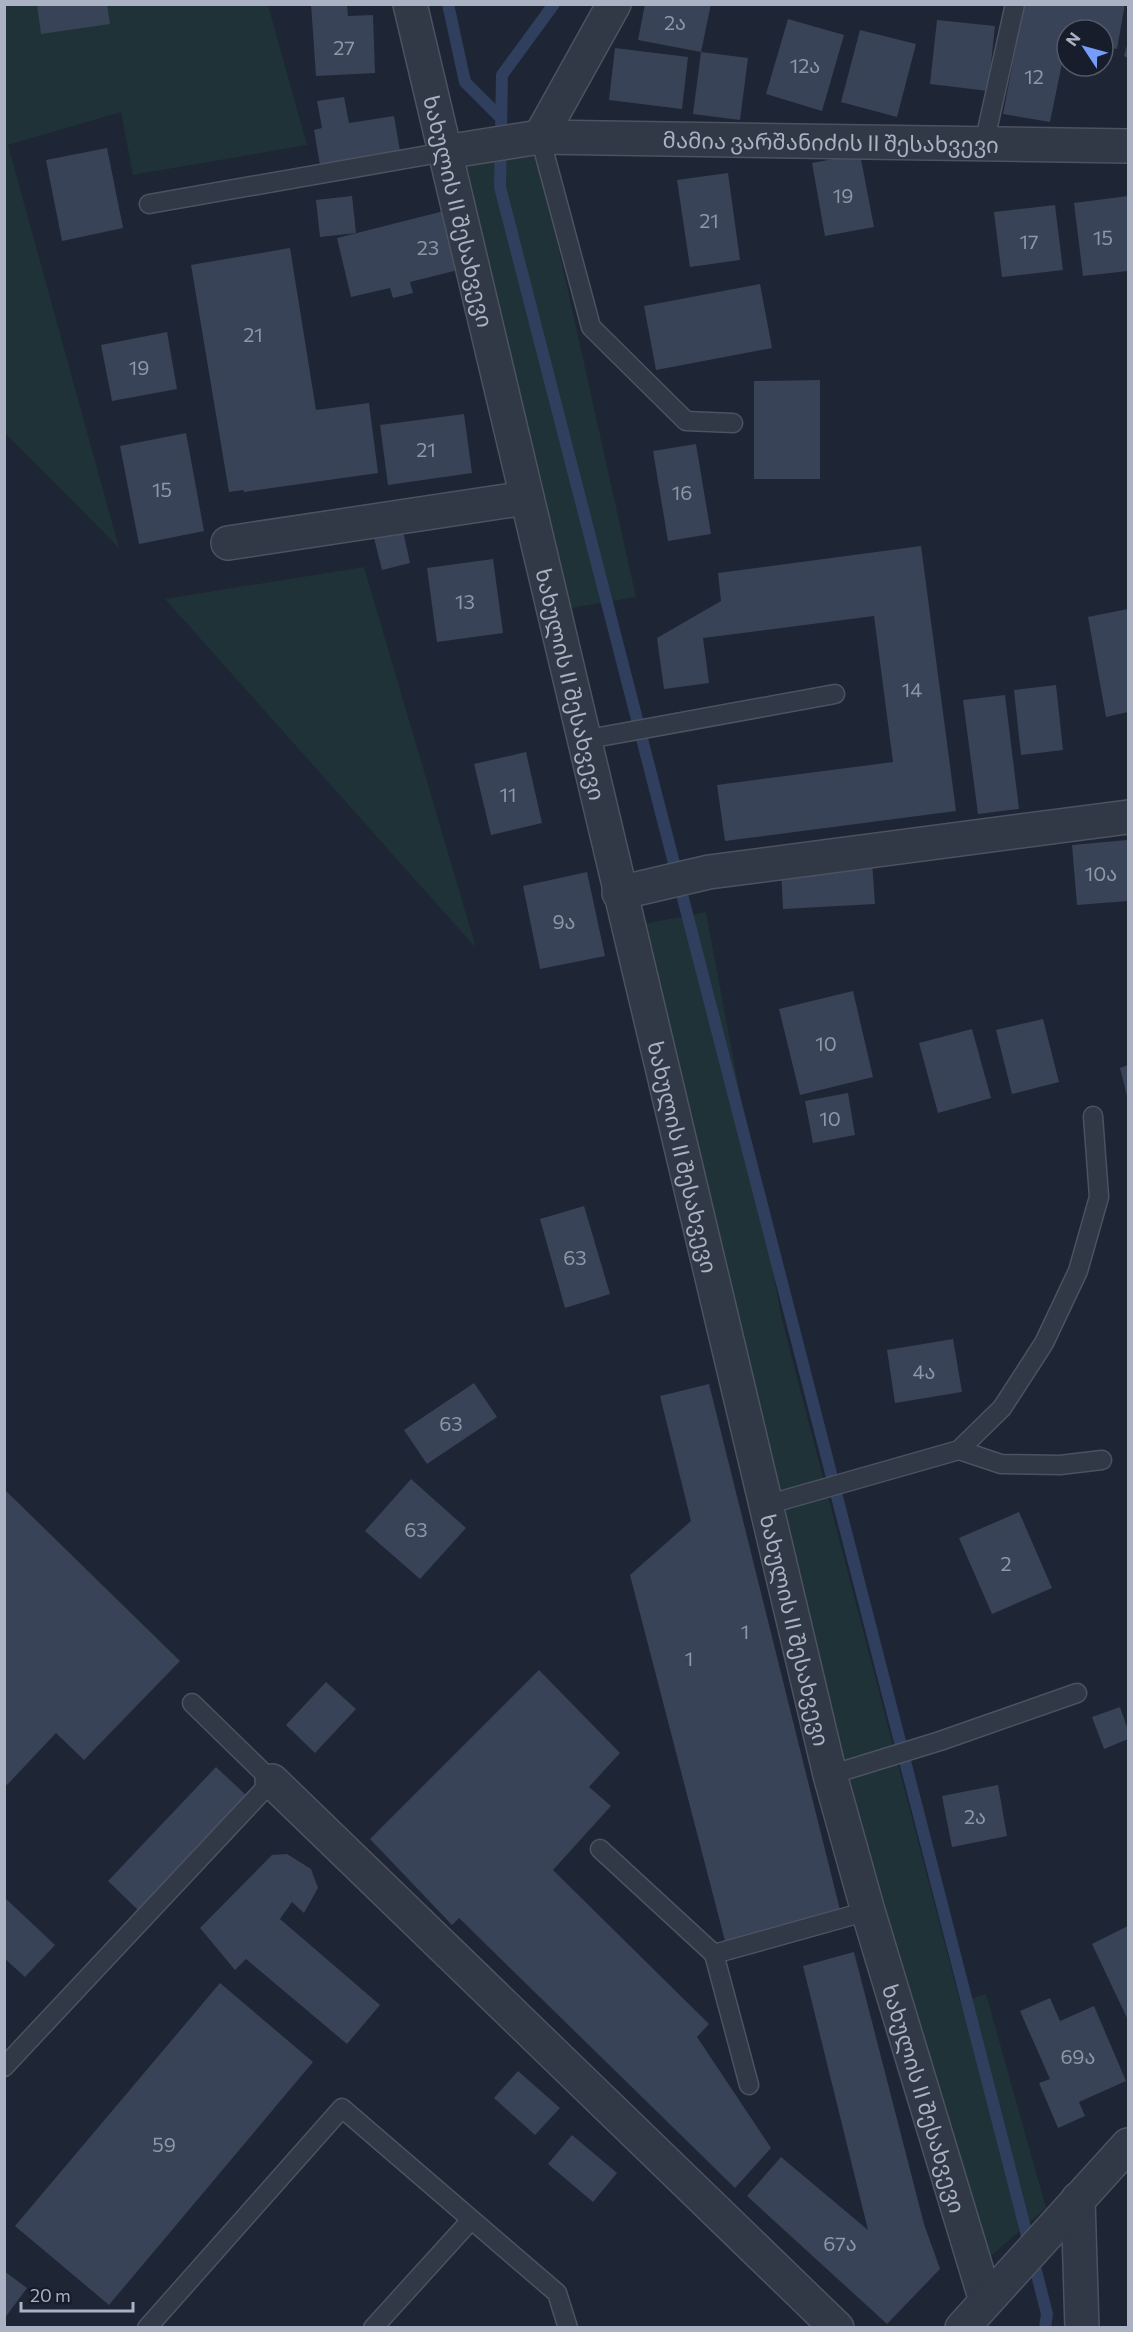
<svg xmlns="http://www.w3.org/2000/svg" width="1133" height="2332" viewBox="0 0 1133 2332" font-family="Commissioner,'Noto Sans Georgian',sans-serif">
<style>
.green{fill:#1f3237}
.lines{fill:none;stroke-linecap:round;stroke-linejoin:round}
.stream{stroke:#303f5e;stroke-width:12}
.building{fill:#394357}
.service-casing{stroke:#4c5261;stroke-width:21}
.minor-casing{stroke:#4c5261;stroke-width:36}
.tertiary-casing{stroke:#4c5261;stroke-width:36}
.service{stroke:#313846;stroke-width:18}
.minor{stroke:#313846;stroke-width:33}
.tertiary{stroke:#313846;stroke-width:33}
.labels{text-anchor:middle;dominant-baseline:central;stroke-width:4.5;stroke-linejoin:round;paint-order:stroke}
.number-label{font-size:20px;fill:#8e96a9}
.street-label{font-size:22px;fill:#aab2c4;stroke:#171d2a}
</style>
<rect width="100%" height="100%" fill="#1e2535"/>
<path class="green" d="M4 5H268L307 145 133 175 121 112 8 145 119 548 5 433Z
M534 138 636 597 553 611 445 152Z
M364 567 476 948 165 599Z
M706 912 782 1320 960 2002 986 1994 1046 2208 991 2256 830 1770 643 924Z"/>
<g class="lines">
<path class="stream" d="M448 4 465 82 501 118
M554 4 502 75 500 187 1001 2134 1047 2314 1045 2328"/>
</g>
<path class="building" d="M37 4H107L110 24 41 34Z
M311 4H347L348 16 373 15 375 73 316 76Z
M645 4H711L701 52 748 58 740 120 693 114 701 52 638 40Z
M1024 4H1125L1117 49 1103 46V30H1067V39L1050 122 1003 114Z
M788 19 844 35 822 111 766 94Z
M937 20 995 26 988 91 930 84Z
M860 30 916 44 897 117 841 102Z
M1128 42V58L1124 56Z
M615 48 688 57 682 109 609 100Z
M344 97 349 123 394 116 400 151 320 165 314 130 322 128 317 101Z
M107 148 123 228 62 241 46 160Z
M860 154 874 227 825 236 812 163Z
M728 173 740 260 690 267 677 180Z
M352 196 356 233 320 237 316 200Z
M1128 196V271L1083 276 1074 203Z
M1055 205 1063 270 1002 277 994 212Z
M444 211 458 270 410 282 413 293 393 298 390 288 351 297 337 238Z
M290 248 316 410 369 403 378 473 244 492 243 490 229 492 191 265Z
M760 284 772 348 656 370 644 306Z
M167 332 177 389 112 401 101 345Z
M820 380V479H754V381Z
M464 414 472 473 388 485 380 425Z
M186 433 204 531 139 544 120 446Z
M696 444 711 534 668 541 653 451Z
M403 531 410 563 382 570 374 538Z
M921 546 956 811 725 841 717 785 893 762 874 616 703 638 709 683 664 689 657 638 721 601 718 573Z
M493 559 503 633 437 642 427 568Z
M1128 609V712L1106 717 1088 617Z
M1056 685 1063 750 1021 755 1014 690Z
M1005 695 1019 809 978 814 963 700Z
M526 752 542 823 491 835 474 764Z
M1128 840V901L1077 905 1072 845Z
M872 862 875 904 783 909 781 868Z
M587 872 605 956 540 969 523 886Z
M853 991 873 1077 800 1095 779 1009Z
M1043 1019 1059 1082 1012 1094 996 1030Z
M972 1029 991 1098 938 1113 919 1043Z
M1128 1065V1100L1120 1068Z
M848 1093 855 1135 813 1143 805 1101Z
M584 1206 610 1294 565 1308 540 1219Z
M953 1339 962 1392 895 1403 887 1350Z
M474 1383 497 1417 427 1464 404 1430Z
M709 1384 841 1914 725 1941 630 1575 691 1521 660 1396Z
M411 1479 466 1528 420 1579 365 1531Z
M4 1489 180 1661 84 1760 56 1733 7 1785 4 1783Z
M1019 1512 1052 1588 992 1614 959 1538Z
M539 1670 620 1753 589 1787 611 1806 553 1870 709 2024 697 2037 771 2148 735 2188 459 1918 452 1925 370 1839Z
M326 1682 356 1709 315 1753 286 1725Z
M1120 1707 1128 1730V1739L1104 1749 1092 1717Z
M216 1767 247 1796 139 1911 108 1881Z
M998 1785 1007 1836 952 1847 942 1796Z
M287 1854 311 1869 318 1888 304 1913 292 1902 280 1919 380 2005 347 2044 246 1959 235 1970 200 1928 272 1855Z
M4 1897 55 1945 25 1977 4 1958Z
M1128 1926V2020L1092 1944Z
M854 1952 924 2224 940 2269 887 2324 747 2196 781 2157 868 2230 803 1966Z
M220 1983 313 2062 109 2305 15 2226Z
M1050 1998 1060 2021 1094 2006 1126 2081 1079 2102 1085 2116 1058 2128 1039 2083 1050 2079 1020 2011Z
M518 2071 560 2108 535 2135 494 2098Z
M572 2135 617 2173 593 2202 548 2164Z
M4 2271 27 2288 4 2319Z"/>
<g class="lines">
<g class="service-casing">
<path id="service" d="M540 137 591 327 686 421 733 423
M984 144 1015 4
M149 204 445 152
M583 740 835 694
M959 1450 1001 1464 1060 1465 1102 1460
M766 1505 959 1450 1002 1408 1044 1343 1078 1271 1099 1197 1093 1116
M830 1775 940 1741 1077 1693
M600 1849 714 1954 868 1911
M714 1954 749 2085
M4 2067 272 1781 192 1703
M147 2328 342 2108 557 2293 568 2328
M373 2328 471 2220"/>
</g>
<g class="minor-casing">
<g id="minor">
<path id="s1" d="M410 4 830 1775 868 1911 986 2301"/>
<path d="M540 137 614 4"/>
<path id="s2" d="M445 152 540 137 1128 146"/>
<path d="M228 543 526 498"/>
<path d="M619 893 709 872 1128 817"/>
<path d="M272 1781 837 2328"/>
<path d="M1078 2199 1082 2328"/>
</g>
</g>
<g class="tertiary-casing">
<path id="tertiary" d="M962 2328 1128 2145"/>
</g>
<use href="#service" class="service"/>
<use href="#minor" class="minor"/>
<use href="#tertiary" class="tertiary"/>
</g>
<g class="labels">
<g class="number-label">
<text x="675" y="22">2ა</text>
<text x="344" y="47">27</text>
<text x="805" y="65">12ა</text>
<text x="1034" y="76">12</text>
<text x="843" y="195">19</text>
<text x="709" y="220">21</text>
<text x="1103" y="237">15</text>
<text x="1029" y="241">17</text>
<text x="428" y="247">23</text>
<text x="253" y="334">21</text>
<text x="139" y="367">19</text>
<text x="426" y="449">21</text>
<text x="162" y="489">15</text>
<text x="682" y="492">16</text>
<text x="465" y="601">13</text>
<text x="912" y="689">14</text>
<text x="508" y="794">11</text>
<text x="1101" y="873">10ა</text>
<text x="564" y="921">9ა</text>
<text x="826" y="1043">10</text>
<text x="830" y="1118">10</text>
<text x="575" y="1257">63</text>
<text x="924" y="1371">4ა</text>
<text x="451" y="1423">63</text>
<text x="416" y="1529">63</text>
<text x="1006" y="1563">2</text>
<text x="745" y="1631">1</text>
<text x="689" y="1658">1</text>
<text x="975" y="1816">2ა</text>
<text x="1078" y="2056">69ა</text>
<text x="164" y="2144">59</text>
<text x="840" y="2243">67ა</text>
</g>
<g class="street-label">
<text stroke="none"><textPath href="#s2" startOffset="387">მამია ვარშანიძის II შესახვევი</textPath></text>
<text stroke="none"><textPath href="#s1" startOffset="213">ხახულის II შესახვევი</textPath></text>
<text stroke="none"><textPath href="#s1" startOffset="699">ხახულის II შესახვევი</textPath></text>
<text stroke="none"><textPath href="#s1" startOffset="1185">ხახულის II შესახვევი</textPath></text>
<text stroke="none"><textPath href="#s1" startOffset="1671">ხახულის II შესახვევი</textPath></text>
<text stroke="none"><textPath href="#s1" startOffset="2157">ხახულის II შესახვევი</textPath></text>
</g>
</g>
<rect width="1133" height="2332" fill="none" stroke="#aab2c4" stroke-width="12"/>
<g transform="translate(1085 48) rotate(306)"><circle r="28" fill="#171d2a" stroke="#525968" stroke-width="1.5"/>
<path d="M0-4.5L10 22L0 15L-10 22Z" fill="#779dfc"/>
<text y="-9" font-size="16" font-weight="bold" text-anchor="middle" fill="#aab2c4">N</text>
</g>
<path d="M21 2302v9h112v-9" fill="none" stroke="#aab2c4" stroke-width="3"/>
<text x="30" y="2302" font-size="18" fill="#aab2c4" stroke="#171d2a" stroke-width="4.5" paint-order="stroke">20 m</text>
</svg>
